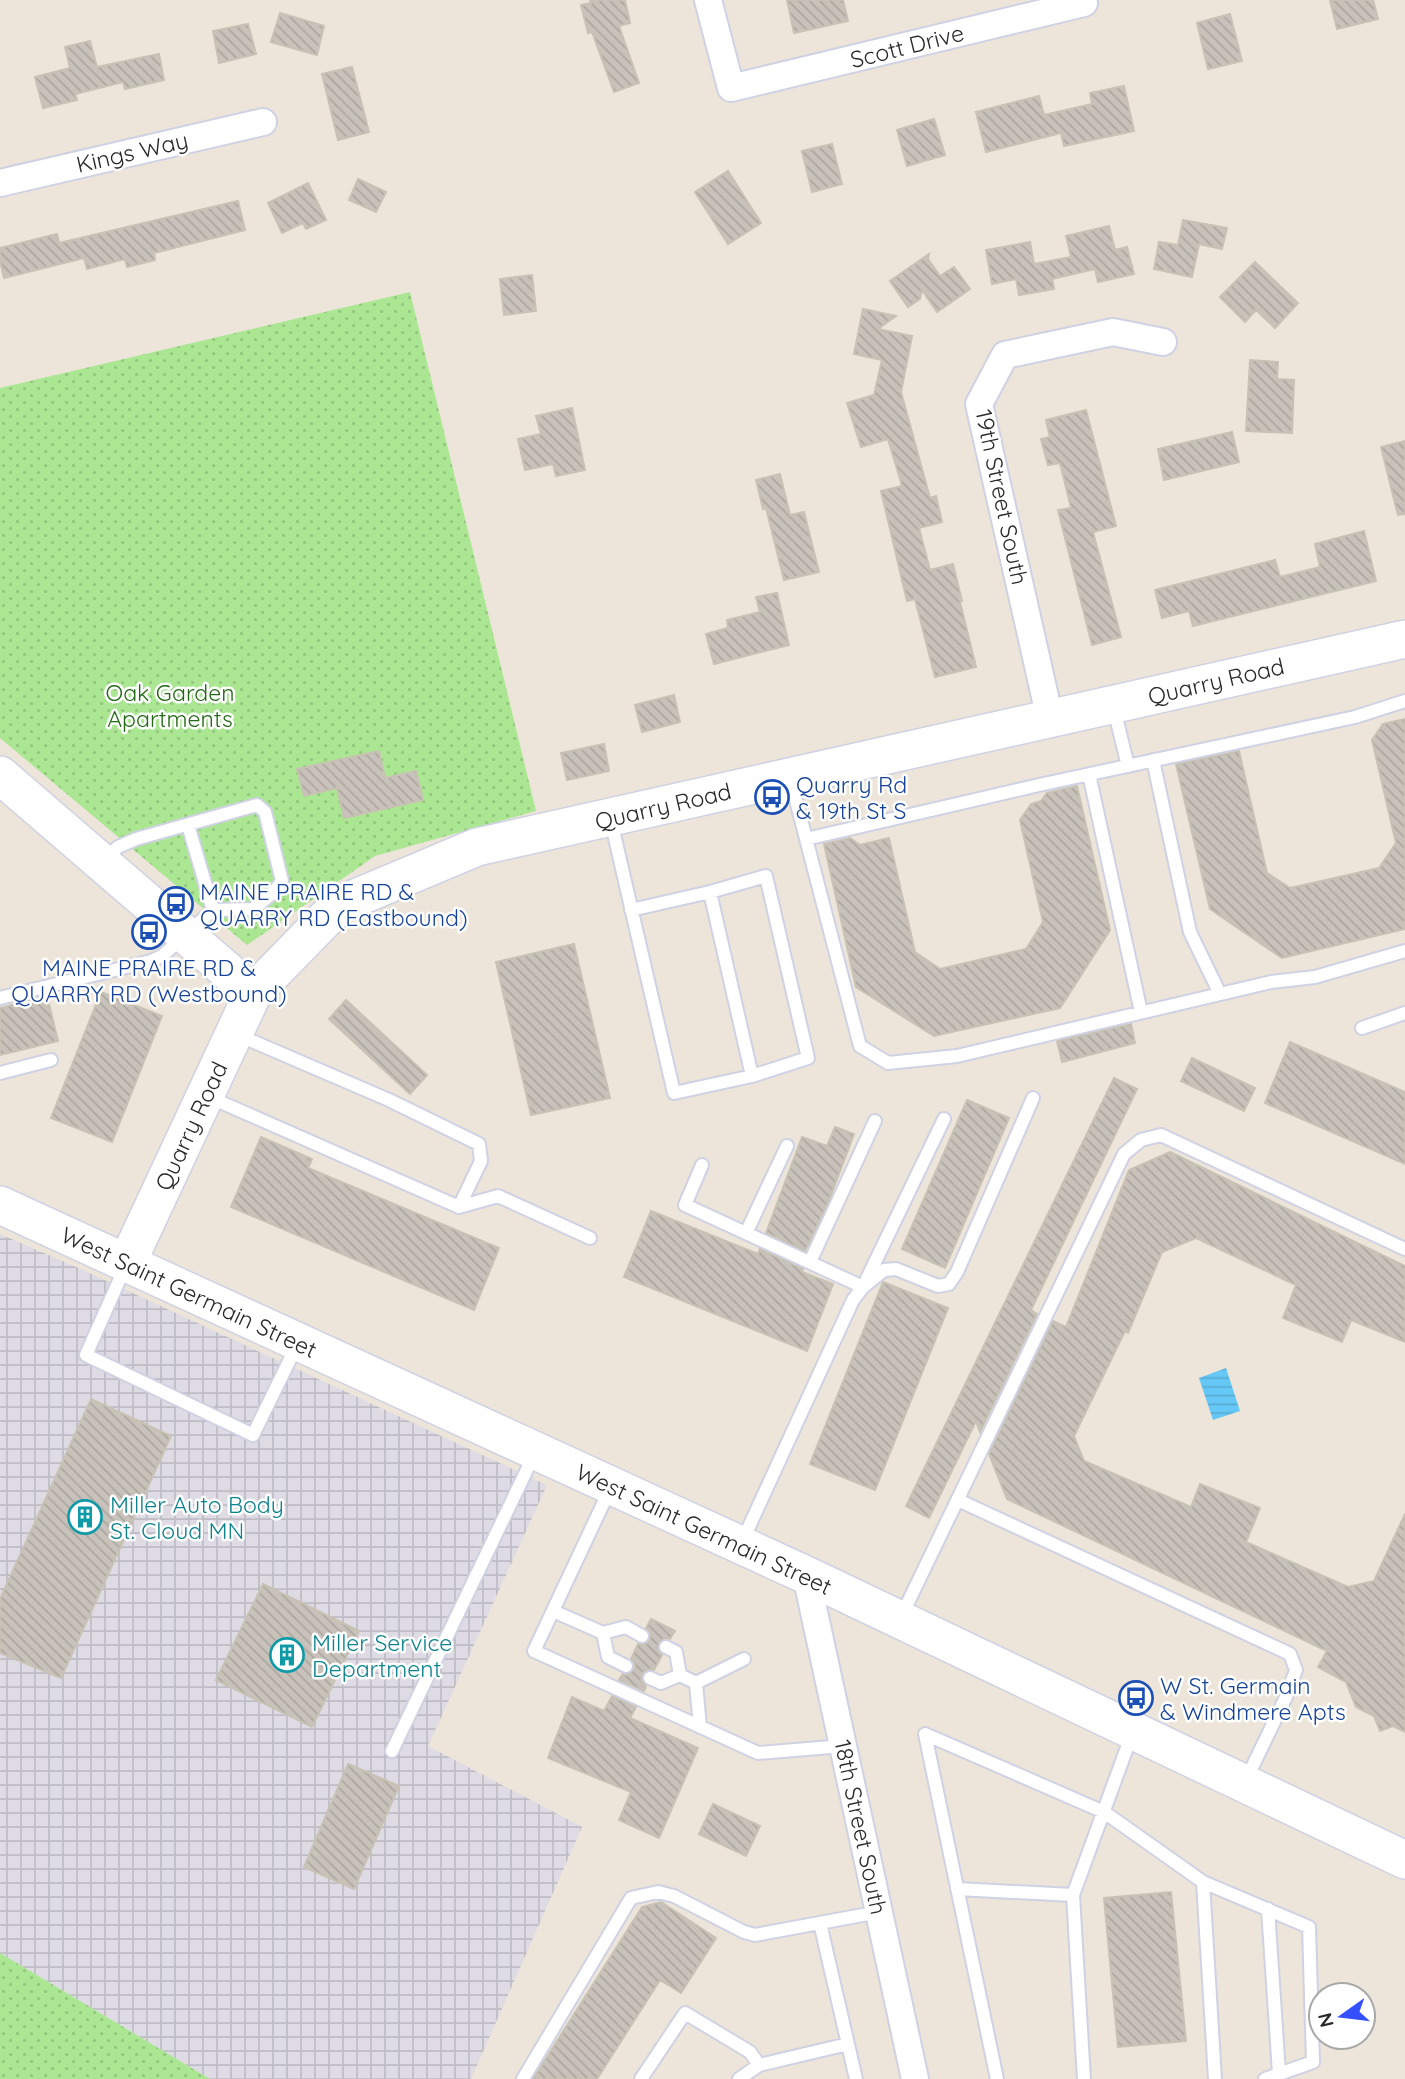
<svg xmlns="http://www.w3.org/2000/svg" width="1405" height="2079" viewBox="0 0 1405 2079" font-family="Quicksand,sans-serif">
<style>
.industrial{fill:url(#industrial-grid)}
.park{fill:url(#park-dots)}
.water{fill:url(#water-rules)}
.building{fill:url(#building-back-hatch);stroke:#c8c2b4;stroke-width:2}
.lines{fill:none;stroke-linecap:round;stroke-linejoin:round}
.lane-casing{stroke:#cfd2e3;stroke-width:16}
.street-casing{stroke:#cfd2e3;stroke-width:30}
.secondary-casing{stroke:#cfd2e3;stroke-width:40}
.lane{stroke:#fff;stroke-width:12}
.street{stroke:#fff;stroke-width:26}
.secondary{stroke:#fff;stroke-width:37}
.labels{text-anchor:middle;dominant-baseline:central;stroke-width:5;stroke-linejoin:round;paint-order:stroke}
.street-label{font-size:23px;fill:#292929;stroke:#fff}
.park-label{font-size:23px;fill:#236a15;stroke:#fff}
.transit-label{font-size:23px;fill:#164399;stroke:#fff;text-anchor:start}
.culture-label{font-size:23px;fill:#0d838f;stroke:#fff;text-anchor:start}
</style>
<defs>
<pattern id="industrial-grid" width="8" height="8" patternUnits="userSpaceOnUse" patternTransform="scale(1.75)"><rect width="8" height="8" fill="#dedbe4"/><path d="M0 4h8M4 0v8" fill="none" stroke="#bebcc4"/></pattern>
<pattern id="park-dots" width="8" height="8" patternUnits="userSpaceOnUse" patternTransform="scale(1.75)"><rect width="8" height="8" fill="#abe793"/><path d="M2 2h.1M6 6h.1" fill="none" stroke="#93c67f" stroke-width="1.8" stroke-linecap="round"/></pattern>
<pattern id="water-rules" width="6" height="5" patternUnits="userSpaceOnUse" patternTransform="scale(1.75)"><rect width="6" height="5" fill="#66c8f6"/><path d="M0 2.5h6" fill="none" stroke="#58acd3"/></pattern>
<pattern id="building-back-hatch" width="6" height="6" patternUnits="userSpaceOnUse" patternTransform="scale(1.75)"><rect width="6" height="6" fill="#c8c2ba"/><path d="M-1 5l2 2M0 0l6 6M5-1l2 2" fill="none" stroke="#aca7a0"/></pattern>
</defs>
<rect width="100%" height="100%" fill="#ede5da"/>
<path class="industrial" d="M0 1234 83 1270 547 1485 428 1746 582 1827 471 2079H210L0 1953Z"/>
<path class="park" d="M410 292 536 811 375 856 247 945 0 738V388Z
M0 1953 210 2079H0Z"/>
<path class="water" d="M1226 1368 1240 1411 1213 1420 1199 1378Z"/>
<path class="building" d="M590 0H625L630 23 619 26 639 83 614 92 592 32 588 33 581 5 591 3Z
M787 0H843L848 21 794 33Z
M1330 0H1373L1378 19 1337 29Z
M280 13 324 26 317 55 271 42Z
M1230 14 1242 61 1208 69 1197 23Z
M248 24 256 54 219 63 213 31Z
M90 41 97 67 159 54 164 80 125 89 123 82 75 94 77 100 43 108 35 77 70 68 65 47Z
M352 67 369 132 338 140 322 74Z
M1124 86 1134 131 1064 146 1061 133 986 152 976 112 1039 96 1044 115 1092 104 1090 93Z
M934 119 945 155 907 166 897 130Z
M832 144 842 184 812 192 802 151Z
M728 171 761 223 728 244 695 192Z
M358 179 386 192 376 212 349 200Z
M308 183 326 220 306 229 303 223 282 233 268 203Z
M238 201 245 230 154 253 155 260 127 267 125 259 87 269 84 258 4 278 0 261V248L57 234 59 243Z
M1183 220 1227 228 1222 249 1199 244 1192 277 1154 269 1159 242 1178 245Z
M1109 226 1115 250 1127 247 1134 274 1098 282 1095 269 1052 279 1054 289 1019 295 1016 279 992 284 986 250 1030 242 1034 264 1071 257 1066 236Z
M929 254 928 259 940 276 954 267 970 289 937 312 922 290 920 299 908 307 890 281Z
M1255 262 1298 303 1275 328 1256 310 1245 322 1220 297Z
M532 275 536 311 504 315 500 279Z
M863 309 896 316 878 329 912 336 901 392 930 498 936 496 942 522 919 528 930 570 953 564 962 601 960 602 976 667 935 677 915 599 907 601 881 491 902 486 888 439 861 447 847 403 874 395 882 360 854 354Z
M1250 360 1278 362 1277 379 1294 380 1292 433 1246 431Z
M572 408 585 470 556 476 553 464 525 470 518 439 541 434 536 416Z
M1086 410 1116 526 1093 532 1121 637 1092 645 1058 510 1071 508 1060 463 1048 465 1041 439 1050 437 1046 420Z
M1232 432 1239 462 1164 480 1158 449Z
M1405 441V514L1398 515 1381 447Z
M780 474 790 515 804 512 819 572 784 580 766 508 763 509 756 480Z
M1364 531 1376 581 1193 626 1189 611 1162 618 1155 590 1275 560 1280 577 1320 567 1315 544Z
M777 593 789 645 714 664 706 634 728 628 727 620 760 612 756 597Z
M674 695 680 722 642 732 635 705Z
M1405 719V929L1282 958 1210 909 1176 764 1239 751 1267 873 1290 888 1379 868 1396 843 1372 740 1383 724Z
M604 744 609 771 567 780 561 753Z
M379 751 385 778 416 771 423 800 344 818 337 788 304 796 297 769Z
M1077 786 1110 930 1060 1008 934 1036 856 987 824 844 850 838 860 845 889 838 915 952 940 969 1026 949 1043 922 1020 820 1031 804 1041 801 1047 793Z
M574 944 610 1098 531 1115 496 962Z
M101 992 162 1016 112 1142 51 1118Z
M47 996 58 1041 0 1055V1008Z
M346 1000 427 1075 410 1094 329 1019Z
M1131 1024 1135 1043 1062 1062 1057 1041Z
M1290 1042 1405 1092V1164L1265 1103Z
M1192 1058 1255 1088 1244 1111 1181 1081Z
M1114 1078 1137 1089 1031 1310 1037 1314 980 1432 976 1421 929 1518 906 1506Z
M967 1100 1009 1118 945 1268 902 1249Z
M835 1127 854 1134 828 1203 805 1251 766 1233 802 1137 827 1146Z
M261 1137 312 1159 308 1168 499 1248 474 1310 231 1207Z
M1170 1152 1405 1266V1342L1351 1320 1342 1342 1283 1318 1296 1285 1196 1238 1162 1252 1128 1333 1125 1331 1074 1436 1084 1461 1191 1507 1200 1484 1260 1508 1246 1542 1348 1587 1374 1581 1405 1514V1732L1393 1726 1380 1731 1374 1716 1356 1707 1346 1682 1318 1667 1327 1651 1007 1499 989 1454 1053 1321 1066 1327 1129 1170Z
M651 1211 758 1254 760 1249 803 1269 802 1272 833 1284 807 1351 624 1277Z
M883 1282 948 1308 875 1490 810 1464Z
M91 1399 171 1436 61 1678 0 1653V1599Z
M263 1584 359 1631 312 1727 216 1680Z
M651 1619 675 1631 670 1639 665 1638 659 1643 657 1648 662 1655 654 1670 648 1669 642 1674 641 1680 646 1686 644 1691 619 1680 623 1674 627 1675 633 1670 635 1665 631 1659 638 1644H646L650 1640V1632L646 1628Z
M612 1696 636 1707 630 1718 698 1748 659 1838 619 1820 631 1792 548 1758 572 1697 604 1711Z
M348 1764 399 1786 354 1889 304 1867Z
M713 1804 760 1826 746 1856 699 1834Z
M1171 1892 1186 2041 1118 2047 1104 1898Z
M661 1902 716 1938 681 1993 660 1980 597 2079H533L642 1907Z"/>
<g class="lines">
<g class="lane-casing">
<path id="lane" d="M1114 709 1128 766
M1153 760 1190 932 1220 994
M1089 774 1141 1012
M791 781 860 1046 888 1063 957 1056 1271 982 1315 977 1405 951
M611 821 674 1093 752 1076 710 892 631 910
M188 825 213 910
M806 839 1039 785 1355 717 1405 701
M710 892 766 876 808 1058 752 1076
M0 998 151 961 162 956 213 910 253 909 274 892 282 881 265 812 257 805 136 839 118 847 104 859
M1362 1028 1405 1013
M238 1035 389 1100 479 1144 481 1161 459 1207
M0 1073 51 1060
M209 1097 459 1207 498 1196 590 1238
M702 1165 685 1205 863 1287 944 1119
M746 1233 787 1146
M810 1262 875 1121
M126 1265 86 1355 253 1435 297 1345
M610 1489 534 1651 758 1753 843 1746
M958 1500 1290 1654 1296 1670 1286 1697 1245 1782
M742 1542 853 1300 863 1287 884 1270 896 1269 938 1286 949 1284 957 1272 1033 1098
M553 1611 603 1633
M901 1617 1124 1154 1141 1140 1161 1135 1405 1249
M666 1647 676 1652 680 1675 696 1683 700 1727
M626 1666 608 1657 603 1633 626 1627 642 1636
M650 1678 661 1683 680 1675
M696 1683 744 1659
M392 1751 534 1455
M957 1889 1073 1895 1084 2079
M1073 1895 1132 1734
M1268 1909 1279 2073
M820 1923 856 2079
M523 2079 631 1898 658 1892 674 1896 744 1932 755 1935 879 1912
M641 2079 685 2013 750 2052 759 2065
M739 2079 759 2065 848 2044
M997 2079 925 1734 1104 1812 1203 1882
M1215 2079 1203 1882 1309 1927 1313 2062 1265 2079"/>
</g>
<g class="street-casing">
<path id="street" d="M708 0 731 88 1084 3 1083 0
M0 183 263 122
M1050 719 979 404 1005 355 1113 332 1163 342
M806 1575 915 2079"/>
</g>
<g class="secondary-casing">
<path id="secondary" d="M0 775 253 993
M0 1205 806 1575 1405 1860
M127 1263 253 993 339 905 477 847 1405 639"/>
</g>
<use href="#lane" class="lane"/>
<use href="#street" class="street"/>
<use href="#secondary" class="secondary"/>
</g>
<defs>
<g id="bus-ring" transform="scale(1.75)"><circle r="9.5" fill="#fff" stroke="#1a4fb4" stroke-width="1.5"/><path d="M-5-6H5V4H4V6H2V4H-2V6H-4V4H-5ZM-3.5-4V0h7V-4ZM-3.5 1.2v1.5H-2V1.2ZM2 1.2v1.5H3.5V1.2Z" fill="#1a4fb4"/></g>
<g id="building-ring" transform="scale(1.75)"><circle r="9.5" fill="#fff" stroke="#0f9aa8" stroke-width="1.5"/><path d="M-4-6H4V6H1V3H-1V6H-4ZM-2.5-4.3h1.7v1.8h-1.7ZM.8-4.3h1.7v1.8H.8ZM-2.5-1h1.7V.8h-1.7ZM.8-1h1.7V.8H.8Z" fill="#0f9aa8"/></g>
</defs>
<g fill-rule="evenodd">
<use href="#bus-ring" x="772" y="797"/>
<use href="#bus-ring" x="176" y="904"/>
<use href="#bus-ring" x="149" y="932"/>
<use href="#building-ring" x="85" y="1517"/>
<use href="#building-ring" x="287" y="1655"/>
<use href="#bus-ring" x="1136" y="1698"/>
</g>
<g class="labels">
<g class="street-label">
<text transform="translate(907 46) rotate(-14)">Scott Drive</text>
<text transform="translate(132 152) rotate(-13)">Kings Way</text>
<text transform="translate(1002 497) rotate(78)">19th Street South</text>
<text transform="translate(1216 681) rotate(-13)">Quarry Road</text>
<text transform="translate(663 806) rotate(-13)">Quarry Road</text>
<text transform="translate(191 1126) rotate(-65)">Quarry Road</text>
<text transform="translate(189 1292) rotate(25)">West Saint Germain Street</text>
<text transform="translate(704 1529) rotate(25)">West Saint Germain Street</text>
<text transform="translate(861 1827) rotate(78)">18th Street South</text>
</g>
<g class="park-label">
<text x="170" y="692">Oak Garden<tspan x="170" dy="26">Apartments</tspan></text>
</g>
<g class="transit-label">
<text x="796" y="784">Quarry Rd<tspan x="796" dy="26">&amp; 19th St S</tspan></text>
<text x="200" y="891">MAINE PRAIRE RD &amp;<tspan x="200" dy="26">QUARRY RD (Eastbound)</tspan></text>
<text x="149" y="967" text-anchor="middle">MAINE PRAIRE RD &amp;<tspan x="149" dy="26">QUARRY RD (Westbound)</tspan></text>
<text x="1160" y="1685">W St. Germain<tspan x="1160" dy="26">&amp; Windmere Apts</tspan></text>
</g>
<g class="culture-label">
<text x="110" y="1504">Miller Auto Body<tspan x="110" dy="26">St. Cloud MN</tspan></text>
<text x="312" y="1642">Miller Service<tspan x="312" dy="26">Department</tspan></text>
</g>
</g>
<g transform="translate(1342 2016) rotate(256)"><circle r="33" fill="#ffffff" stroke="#a9a9a9" stroke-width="2"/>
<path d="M0-5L12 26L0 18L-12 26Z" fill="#3450ff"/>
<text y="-10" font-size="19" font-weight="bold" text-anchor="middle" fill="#292929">N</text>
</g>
</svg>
